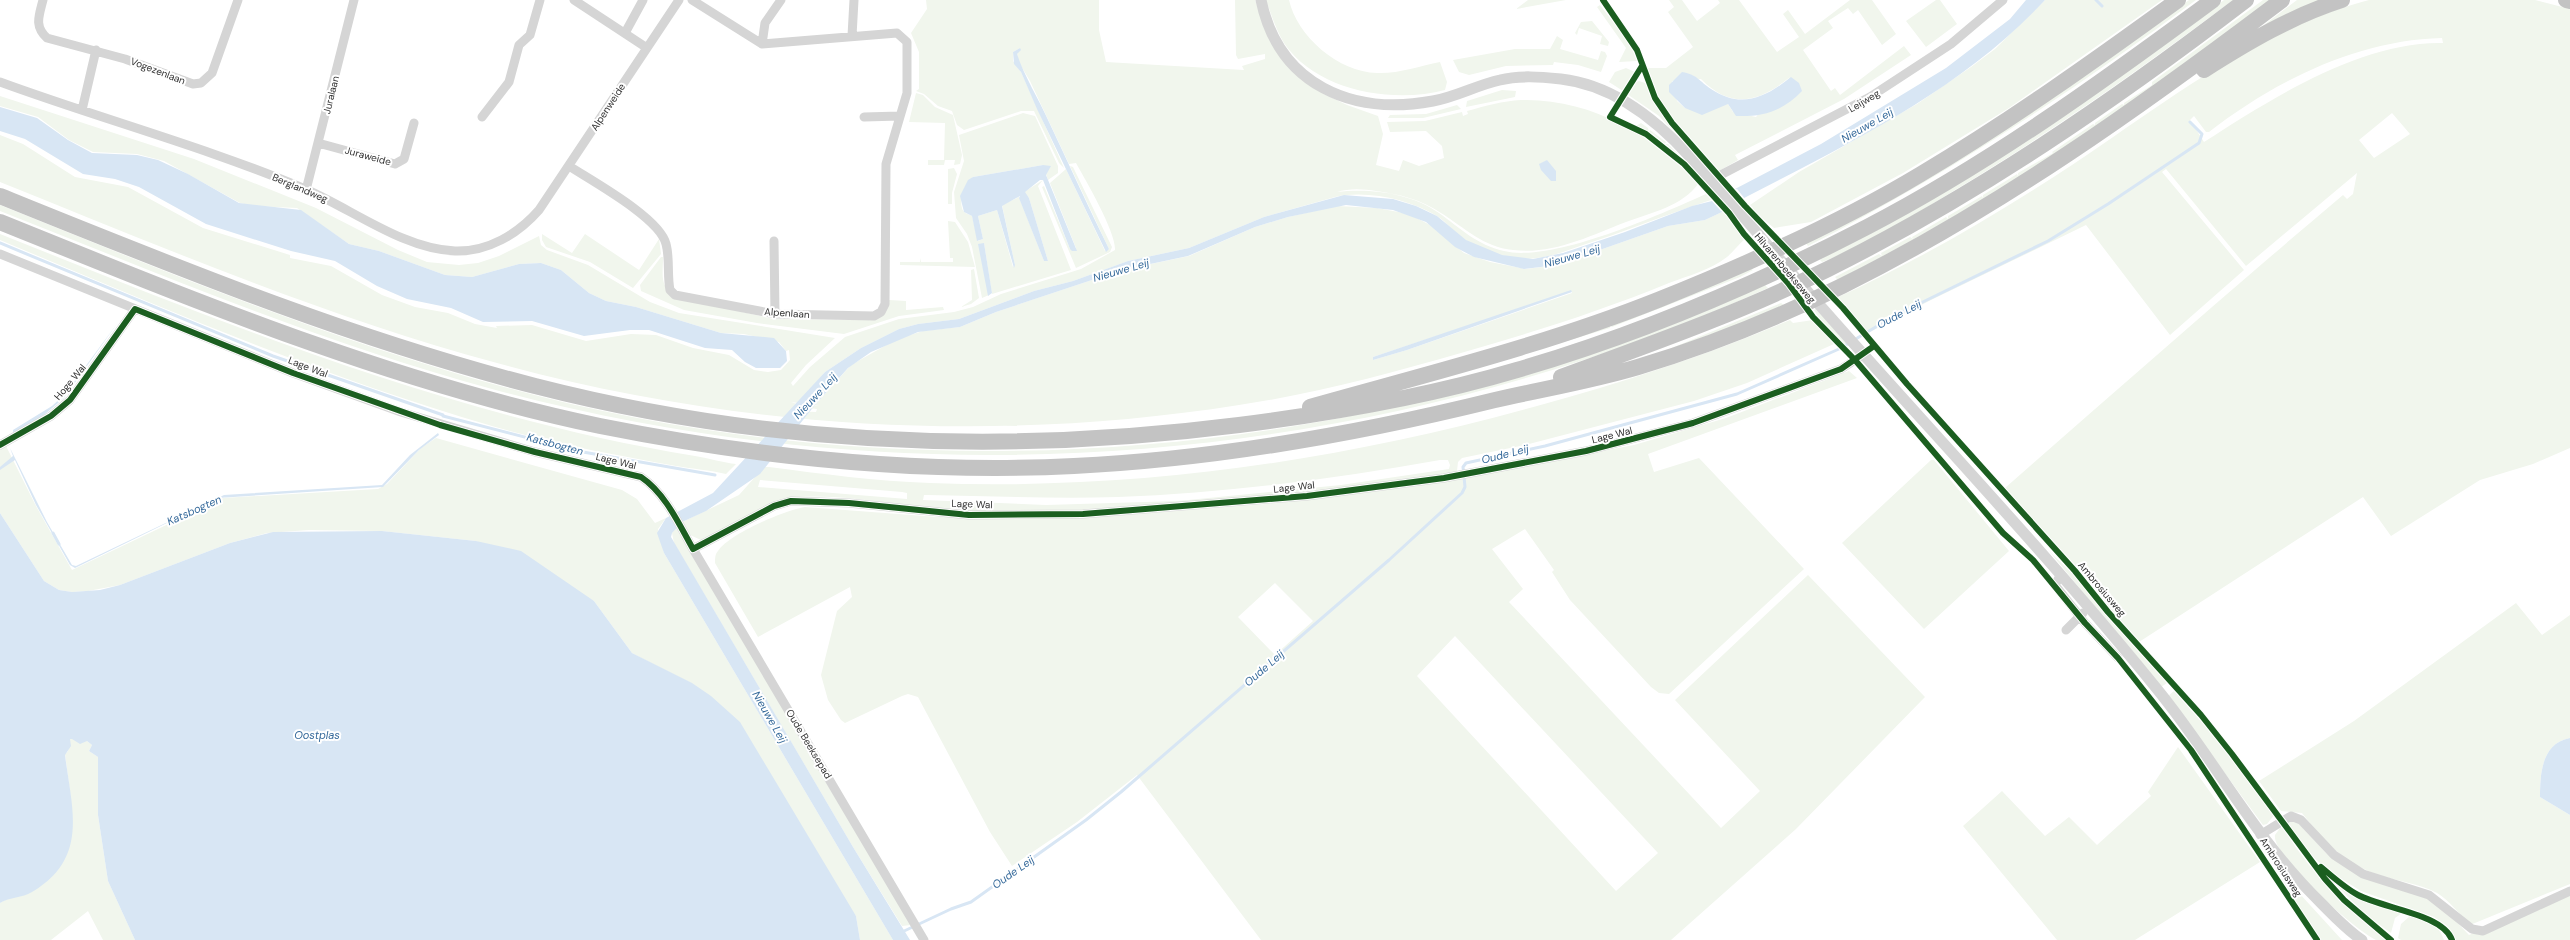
<svg xmlns="http://www.w3.org/2000/svg" width="2570" height="940" viewBox="0 0 2570 940" font-family="'DM Sans',sans-serif">
<style>
.green{fill:#f1f6ed;fill-rule:evenodd}
.water{fill:#d8e6f4}
.pier{fill:#fff}
.lines{fill:none;stroke-linecap:round;stroke-linejoin:round}
.stream{stroke:#d8e6f4;stroke-width:3}
.minor{stroke:#d5d5d5;stroke-width:9}
.tertiary{stroke:#d5d5d5;stroke-width:11}
.motorway{stroke:#c3c3c3;stroke-width:16}
.cycleway-casing{stroke:#fff;stroke-width:8}
.cycleway{stroke:#1b5e20;stroke-width:6}
.labels{text-anchor:middle;dominant-baseline:central;stroke-width:4;stroke-linejoin:round;paint-order:stroke}
.street-label{font-size:10px;fill:#313131;stroke:#fff}
.water-label{font-size:11px;font-style:italic;fill:#366a9b;stroke:#fff}
</style>
<rect width="100%" height="100%" fill="#fff"/>
<path class="green" d="M926 0H1099V30L1106 62 1244 70 1242 66 1265 59V54L1238 59 1236 55 1235 0H1255L1262 21 1324 94 1347 105 1378 116 1383 134 1376 165 1399 171 1403 160 1419 166 1444 158 1442 146 1426 131 1390 132 1387 122 1425 121 1462 112 1463 116 1468 114 1467 111C1485 106 1503 101 1521 100 1590 98 1653 135 1699 183 1681 207 1653 212 1626 222 1590 236 1552 255 1513 250 1483 247 1465 228 1441 213 1422 200 1399 194 1376 191 1364 189 1349 188 1337 192 1370 188 1411 193 1439 213 1460 228 1477 245 1504 251 1552 263 1659 215 1706 194L1711 200C1667 214 1624 232 1580 246 1560 253 1540 261 1518 258 1498 256 1472 247 1457 234 1450 228 1445 221 1437 216 1408 199 1367 190 1335 197L1264 217 1189 248 1128 261 1073 281 1034 291 959 319 918 324 899 329 861 348 825 372 798 403 791 402 797 404 791 411 816 412 817 409 809 408 812 405 819 406 815 405 851 365 897 339 923 331 960 327 996 312 1122 270 1189 256 1255 227 1288 217 1337 206 1377 208 1409 214 1430 225 1464 253 1490 262 1526 269 1557 265 1668 226 1705 220 1722 212 1734 222 1744 240C1739 244 1731 254 1727 257 1711 270 1687 276 1669 283 1601 311 1531 333 1461 353 1388 374 1314 394 1239 405 993 444 737 429 497 363 327 317 164 248 0 182V135L23 144 75 177 128 187 203 228 290 255V258L331 266 382 295 415 307 448 313 475 324 497 328 496 326 532 325 586 341 631 334 656 335 693 348 729 355 754 370 768 372 781 370 790 360 789 350 786 351 779 342 744 334 721 333 636 307 606 301 589 293 561 270 541 263 519 264 472 277 445 275 379 251 349 244 297 208 254 206 240 203 164 161 137 154 93 152 69 140 38 117 0 106V96L194 159 316 208 398 250 427 262 459 265 478 263 499 256 539 236 541 245 547 250 588 265 650 302 679 313 835 338 806 365 791 383 793 386 810 367 845 337 899 319 954 312 973 307 1001 294 1081 269 1115 250C1116 232 1086 181 1076 163L1069 164 1030 81 1018 61 1017 54 1020 48 1013 52V61L1021 72 1064 168 1059 163 1034 111H1021L964 130 957 125 952 111 938 106 924 94 916 91 919 89V52L911 33 927 9ZM1572 291V293L1407 350 1373 360V357Z
M1266 0H1289C1297 36 1338 72 1377 73 1397 74 1420 66 1440 62L1447 82 1445 90C1393 104 1316 91 1284 43 1276 30 1271 14 1266 0Z
M1528 0H1566L1516 9Z
M1669 0H1682L1697 21 1720 3 1718 0H1739L1777 52 1799 37 1783 14 1788 10 1805 34 1850 0H1872L1896 34 1882 45 1858 10 1853 14 1848 8 1828 21 1833 28 1803 50 1831 91 1835 88 1840 95 1904 46 1911 55 1844 99 1735 155 1738 160 1719 171C1687 146 1659 105 1646 68H1666L1693 47 1668 12 1674 7ZM1790 77 1756 117 1733 112 1728 104 1685 108 1677 101 1672 81 1701 79C1731 110 1760 102 1790 77Z
M1936 0H1940L1957 24 1926 47 1906 21Z
M2045 0H2162L2009 108 1903 173 1811 222 1774 228 1751 209 1753 208 1750 205 1799 172 1917 104 1971 67 1995 49Z
M2189 0H2196C2072 92 1945 176 1808 246L1805 242 2139 37Z
M2224 0H2233C2143 67 2052 132 1955 190 1913 216 1869 244 1822 262L1820 260 2196 21Z
M2263 0H2270C2196 55 2123 111 2046 161 1978 204 1909 243 1838 280L1835 277 1879 254 1882 256 1881 253 1910 237 1913 239 1912 237 1946 217 1948 219V216L1982 196 1983 198V195L2017 174 2018 176V173L2053 153 2052 152 2093 124 2095 125V123L2122 104 2124 105V103L2152 85V82Z
M2297 0H2331L2252 34Z
M2369 0H2535L2570 9V448L2533 464 2480 480 2391 536 2363 497 2139 642 2109 607 2091 581 2058 548 2005 488C2117 390 2229 291 2343 195L2347 199 2353 194 2357 173 2246 266 2166 169 2162 172 2244 270 2170 335 2086 225 1929 301 1868 333 1836 298C1918 261 1997 214 2072 165 2166 102 2257 29 2369 0ZM2442 38 2443 43C2361 41 2271 99 2204 142L2190 120 2194 116 2206 132H2209C2275 81 2357 40 2442 38ZM2392 113 2410 134 2374 158 2359 140Z
M1600 5 1630 44 1637 61 1619 62 1626 48 1597 7Z
M1592 21 1609 42 1608 46 1600 44 1602 36 1579 28 1577 35 1575 33 1581 22Z
M1557 36 1563 40 1560 49 1598 60 1601 51 1605 52 1607 56 1601 72 1578 65 1554 62 1553 65 1506 66 1469 75 1459 72 1453 60 1515 49H1550Z
M1626 68 1635 72 1623 91 1609 82 1615 72Z
M1639 81 1645 83 1670 122 1709 167 1708 169 1659 116 1627 94 1634 83Z
M1502 90 1516 91 1515 97 1466 107 1467 101Z
M916 93 923 95 935 107 953 115 962 155 960 164 954 165 955 160H945L944 165H928V160H944L945 123 909 122Z
M1457 105 1461 109 1423 118H1388L1390 115 1426 114Z
M1023 113 1035 116 1058 166V173L1048 180 1043 165 973 177C965 182 959 199 962 208 963 213 968 214 972 216L978 241 983 239 978 216 997 210 1013 267 1015 265 1002 205 1021 196 1019 197 1044 261H1048L1029 198 1024 192 1043 180 1038 186 1071 270 992 294 984 243 982 263 989 295 982 298 972 247 967 234 956 218 954 192 964 161 959 135Z
M1641 123 1648 128 1649 132 1650 130 1666 142 1665 144H1668L1703 179 1701 180 1669 149 1634 127Z
M1070 166 1073 167 1112 247 1110 252 1076 268 1042 187 1044 186 1070 249 1076 248 1050 183 1066 169 1105 251 1109 249Z
M954 168 957 174 952 193V204H948V169Z
M0 205C166 272 331 340 504 387 776 462 1069 470 1346 417L1765 285 1768 288C1369 469 915 503 492 389 322 343 163 275 0 211Z
M948 221 955 222 968 242 975 267 900 265V262H920V258L921 262H953V258H950Z
M0 234C228 325 451 416 695 456 709 458 724 463 736 464L726 474C710 470 693 469 676 466 615 455 553 444 492 426 323 377 162 308 0 240Z
M542 234 572 253 585 234 639 270 659 239 661 254 633 288 590 262 546 247 542 240Z
M661 257H663C663 277 659 286 677 298L774 319 872 320 889 300 906 301V310L943 307 944 310 899 316 844 334 757 323 684 310 641 291 640 285Z
M1750 268 1753 270 1740 277 1612 327 1610 325V328L1457 374Z
M974 269 979 298 971 304 961 307 972 300 971 270Z
M1781 303 1784 305 1745 322 1662 352Z
M1817 308 1847 342 1848 350 1817 319 1819 318 1814 310Z
M1790 320 1793 323 1813 320 1834 344 1747 383 1694 401 1529 444 1462 458 1458 462 1457 471 1463 472C1303 495 1140 514 978 512 918 511 857 493 797 497L791 498 701 540 690 535 682 522 739 495 764 467H769C822 474 876 481 930 483 1135 491 1340 461 1537 406 1624 382 1708 355 1790 320ZM1440 460H1448L1450 465 1449 469 1341 485 1178 501 1046 505 923 500 924 495H927C991 496 1054 499 1118 497 1226 493 1334 479 1440 460ZM760 480 902 492 907 493V499L758 487Z
M1849 371 1857 378 1648 454 1654 472 1699 458 1804 569 1669 694 1659 693 1651 687 1570 600 1552 572 1554 570 1525 529 1492 549 1523 589 1509 602 1721 828 1760 791 1675 700 1808 575 1925 697 1796 829 1671 940H1261L1137 775 1077 822 1012 866 990 832 918 697 908 694 902 696 845 723 841 720 828 700 821 675 837 611 852 597 850 587 758 637 715 563C715 559 715 554 718 551 729 534 785 510 805 507L938 517 1113 516 1278 503 1419 486 1634 445 1726 418ZM1275 583 1313 621 1275 655 1238 617ZM1455 636 1658 853 1616 891 1417 676Z
M436 438 622 490 637 499 655 523 666 518 658 529 664 553 893 940H860L856 916 664 670 632 653 594 601 476 541 382 531 309 530 267 533 230 543 120 585 88 591 72 592 59 590 44 581 0 513V449L6 446 36 506 72 570 223 498 378 489 387 484 421 448Z
M1931 460H1934L2009 551 1924 629 1842 543Z
M676 527 911 925 902 926 853 847 674 543 672 533Z
M2049 551 2080 581 2167 683 2161 687Z
M2516 603 2542 635 2570 615V738C2542 743 2540 773 2540 797L2570 815V884L2470 925C2460 915 2449 900 2437 893 2418 883 2396 881 2376 874 2344 863 2322 839 2302 813L2281 811 2259 781 2354 721Z
M2174 691 2231 755 2275 814 2267 824 2263 825 2168 696Z
M73 738 87 741 92 745 89 751 98 757V815L108 881 135 940H103L88 911 51 940H0V903L10 897 30 893 71 799 65 754 68 751 70 739Z
M2178 747 2260 862 2135 940H2057L1963 826 2002 791 2045 836 2069 817 2097 845 2151 796 2148 792Z
M2288 820 2296 821 2328 855 2423 895 2450 915 2469 935 2570 894V940H2456L2448 927 2434 917 2361 891 2332 873 2307 852 2288 825Z
M2280 828H2283C2310 872 2347 909 2388 940 2384 940 2379 940 2376 940 2356 931 2271 855 2275 835Z
M2283 875 2289 882 2342 940H2320L2282 879 2281 876Z
M2331 880 2358 897 2402 913 2395 918 2391 933 2367 916Z
M2411 915C2426 919 2439 924 2444 940H2401L2398 938 2401 924Z"/>
<path class="water" d="M2026 0H2045C1956 96 1835 150 1721 210L1722 212 1705 220 1668 226 1557 265 1524 269 1474 257 1455 247 1426 222 1393 210 1346 205 1288 217 1255 227 1188 256 1122 270 996 312 960 327 918 332 871 352 848 368 815 405 760 474 706 511 682 522 672 533 671 537 853 847 910 940H893L664 553 657 533 666 518 713 493 825 372 861 348 899 329 918 324 959 319 1034 291 1073 281 1128 261 1189 248 1264 217 1344 195 1393 199 1416 206 1437 216 1466 240 1502 255 1533 259 1563 253 1625 232 1692 206 1712 201 1821 144 1946 68 2010 19Z
M1020 48 1021 50 1017 54C1024 76 1039 99 1049 122 1069 164 1088 207 1109 249L1106 252 1037 109 1021 72 1014 64 1013 52Z
M1682 72C1698 75 1699 81 1711 89 1741 109 1765 98 1791 77L1799 83 1802 91C1783 111 1763 117 1736 116L1728 104 1702 115 1685 108 1669 92V85Z
M0 107 37 118 68 140 92 153 137 155 158 160 188 174 239 203 301 210 349 244 379 251 445 275 472 277 519 264 541 263 561 270 589 293 606 301 636 307 721 333 774 338 786 351 787 361 780 368H756L745 362 732 350 705 348 649 330H630L584 336 532 321 483 322 451 308 407 299 377 286 335 261 291 251 206 224 139 187 115 179 83 174 25 139 0 131Z
M1547 160 1556 171V181H1551L1541 170 1539 164Z
M1043 165 1051 166 1046 175 1077 251H1072L1070 249 1043 180H1040L1025 192 1029 198 1048 261H1044L1019 198 1020 196 1002 206 1015 265 1014 268 997 210 978 216 983 239 977 241 972 216 964 212 960 196 968 180 973 177Z
M984 243 992 293 988 296 978 244Z
M1571 290 1572 292 1407 350 1373 360V357Z
M119 321 64 398 44 415 13 433V430L52 406 65 394Z
M438 433 439 435 419 450 383 487 218 498 75 568 70 565 36 505 15 460 0 470V467L13 456 10 448 47 522 72 565 76 566 224 495 382 485 410 455Z
M0 513 44 581 59 590 72 592 100 590 120 585 230 543 273 532 382 531 476 541 521 551 594 601 632 653 692 683 711 696 740 722 856 916 860 940H135L108 881 98 815V757L89 751 92 745 87 741 80 744 72 739H70L71 746 65 755C72 810 89 858 32 892 22 898 10 897 0 903Z
M2570 738V815L2540 797C2540 773 2542 743 2570 738Z"/>
<path class="pier" d="M1737 189 1745 199 1727 209 1721 211 1711 200Z"/>
<g class="lines">
<path class="stream" d="M2096 0 2102 6
M0 243 273 356 443 415
M443 416 583 452 715 475
M53 533 59 544
M902 932 951 909 971 902 1086 820 1121 792 1389 560 1462 493 1465 487 1463 467 1466 463 1545 446 1737 394 1839 349 1894 316 2048 241 2108 204 2199 143 2202 134 2190 122"/>
<path class="minor" d="M43 0C39 16 34 26 47 38L125 59 193 84 201 83 212 73 238 0
M574 0 647 48
M625 33 643 0
M852 36 854 0
M762 44 765 23 781 0
M0 82C101 119 206 147 305 189 352 209 403 249 455 251 488 252 518 234 539 210L679 0
M82 110 96 50
M482 117 509 82 519 45 530 35 540 0
M864 117 900 116
M318 143 395 164 404 159 414 123
M569 166C592 181 660 218 666 244 670 258 667 275 670 290L675 295 775 314 874 316 881 312 885 304 886 164 907 93V42L897 33 762 44 692 0
M1711 180 1870 97 1951 44 2003 0
M306 190 354 0
M774 241 775 314
M0 254 293 373 401 412 535 452 641 477C665 493 679 524 693 549L774 506 791 501 849 503 969 515 1083 514 1307 496 1444 478 1586 451 1693 423 1841 369 1864 354
M0 445 51 416 70 400 135 309
M693 549 924 940
M2060 576 2055 585 2085 623 2118 658
M2066 630 2083 613
M2260 835 2291 816 2301 820 2334 855 2363 874 2429 895 2472 929 2483 931 2570 891"/>
<path class="tertiary" d="M1261 0C1279 85 1352 116 1433 101 1456 97 1477 85 1500 80 1519 75 1541 77 1561 79 1614 85 1657 120 1691 158 1737 207 1779 260 1824 310 1935 436 2051 558 2157 689 2215 760 2254 838 2322 904 2335 917 2347 930 2362 940"/>
<path class="motorway" d="M2566 0 2570 1
M2204 70C2248 42 2292 16 2342 0
M0 196C176 267 351 339 535 386 765 445 1004 455 1239 425 1333 413 1426 397 1517 370 1637 335 1757 284 1867 227 1990 163 2102 82 2213 0
M0 222C196 301 393 383 600 426 755 457 916 474 1074 466 1217 459 1357 434 1495 400 1543 389 1591 381 1638 367 1708 346 1777 318 1842 286 1999 208 2142 106 2282 0
M1561 377C1651 344 1742 312 1828 269 1977 195 2114 101 2246 0
M1310 407C1427 374 1545 345 1658 300 1748 264 1838 224 1921 174 2010 121 2094 61 2178 0"/>
<g class="cycleway-casing">
<path id="cycleway" d="M1603 0 1637 50 1655 98 1672 123 1745 206 1843 308 1907 384 2075 571 2108 612 2201 715 2232 754 2325 879 2344 900 2391 940
M1642 66 1610 117 1646 134 1684 164 1729 213 1744 234 1788 283 1813 317 1855 360 2003 533 2033 560 2085 623 2118 658 2191 750 2317 940
M0 445 51 416 70 400 135 309 293 373 440 425 535 452 641 477C665 493 679 524 693 549L774 506 791 501 849 503 969 515 1083 514 1307 496 1444 478 1586 451 1693 423 1841 369 1874 346
M2321 867C2333 877 2345 888 2358 895 2382 908 2443 914 2452 940"/>
</g>
<use href="#cycleway" class="cycleway"/>
</g>
<g class="labels">
<g class="street-label">
<text transform="translate(158 71) rotate(21)">Vogezenlaan</text>
<text transform="translate(331 95) rotate(-76)">Juralaan</text>
<text transform="translate(1864 101) rotate(-31)">Leijweg</text>
<text transform="translate(608 107) rotate(-57)">Alpenweide</text>
<text transform="translate(368 156) rotate(15)">Juraweide</text>
<text transform="translate(300 188) rotate(23)">Berglandweg</text>
<text transform="translate(1785 268) rotate(50)">Hilvarenbeekseweg</text>
<text transform="translate(787 313) rotate(4)">Alpenlaan</text>
<text transform="translate(308 367) rotate(21)">Lage Wal</text>
<text transform="translate(70 382) rotate(-50)">Hoge Wal</text>
<text transform="translate(1612 435) rotate(-14)">Lage Wal</text>
<text transform="translate(616 461) rotate(14)">Lage Wal</text>
<text transform="translate(1294 487) rotate(-6)">Lage Wal</text>
<text transform="translate(972 504) rotate(2)">Lage Wal</text>
<text transform="translate(2102 589) rotate(50)">Ambrosiusweg</text>
<text transform="translate(809 744) rotate(59)">Oude Beeksepad</text>
<text transform="translate(2281 867) rotate(57)">Ambrosiusweg</text>
</g>
<g class="water-label">
<text transform="translate(1867 125) rotate(-30)">Nieuwe Leij</text>
<text transform="translate(1572 256) rotate(-16)">Nieuwe Leij</text>
<text transform="translate(1121 270) rotate(-16)">Nieuwe Leij</text>
<text transform="translate(1899 314) rotate(-28)">Oude Leij</text>
<text transform="translate(815 396) rotate(-47)">Nieuwe Leij</text>
<text transform="translate(555 444) rotate(15)">Katsbogten</text>
<text transform="translate(1505 454) rotate(-14)">Oude Leij</text>
<text transform="translate(194 510) rotate(-24)">Katsbogten</text>
<text transform="translate(1264 668) rotate(-41)">Oude Leij</text>
<text transform="translate(770 717) rotate(60)">Nieuwe Leij</text>
<text x="317" y="735">Oostplas</text>
<text transform="translate(1013 872) rotate(-35)">Oude Leij</text>
</g>
</g>
</svg>
